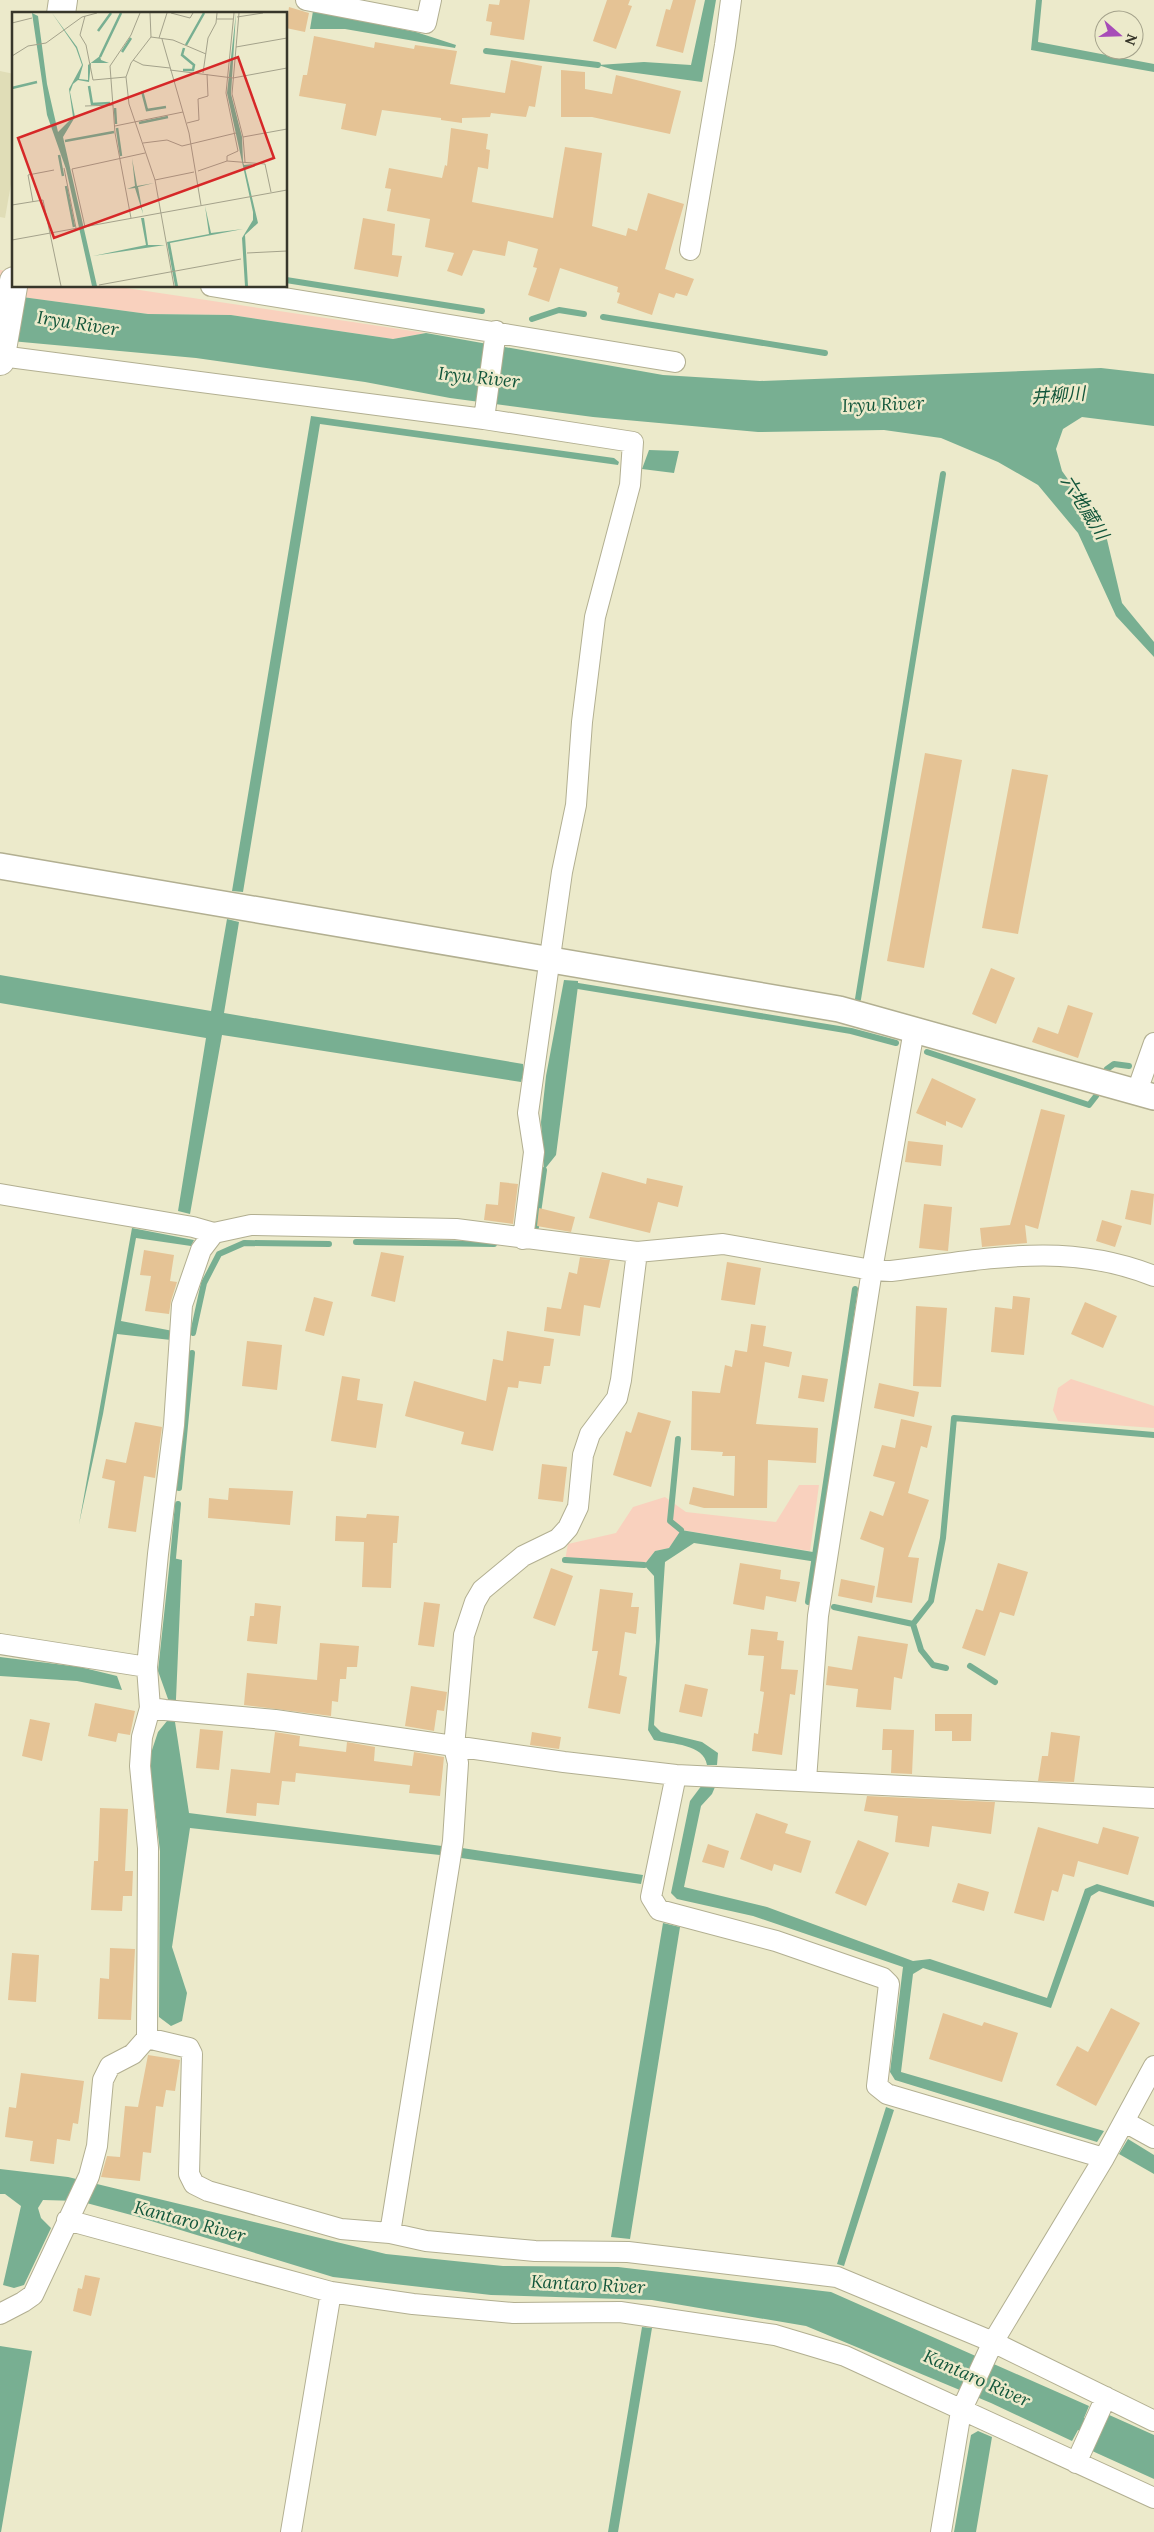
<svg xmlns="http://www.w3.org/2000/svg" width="1154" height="2532" viewBox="0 0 1154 2532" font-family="Lora,'Noto Sans JP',serif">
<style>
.built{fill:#e0ddb7}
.green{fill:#f9d1be}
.water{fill:#78af92}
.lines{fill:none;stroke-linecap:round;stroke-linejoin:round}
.stream{stroke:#78af92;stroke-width:6}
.building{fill:#e5c395}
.minor-casing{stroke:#b2af91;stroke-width:22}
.tertiary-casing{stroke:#b2af91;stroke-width:28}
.secondary-casing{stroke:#b2af91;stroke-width:30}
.minor{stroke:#fff;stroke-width:20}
.tertiary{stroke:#fff;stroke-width:25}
.secondary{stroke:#fff;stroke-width:28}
.labels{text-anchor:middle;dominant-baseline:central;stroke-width:5;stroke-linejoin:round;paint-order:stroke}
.water-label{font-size:18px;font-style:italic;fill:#11553a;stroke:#eceacb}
.inset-river{fill:none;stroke:#78af92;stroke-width:2.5}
.inset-road{fill:none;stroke:#a4a28b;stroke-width:1}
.view{fill:#d62828;fill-opacity:0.15;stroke:#d62828;stroke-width:2.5}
.inset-edge{fill:none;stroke:#37362a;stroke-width:2.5}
</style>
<rect width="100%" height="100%" fill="#eceacb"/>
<path class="built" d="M0 71 14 74V167L5 218 0 217Z"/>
<path class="green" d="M0 270 14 272V286H113L426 333 393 339 231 315 148 314 0 294Z
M1071 1379 1154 1406V1428L1058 1421 1053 1410 1058 1388Z
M799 1485H819L810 1551 682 1530 669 1548 655 1551 644 1565 565 1560 568 1544 616 1533 633 1507 665 1497 686 1512 776 1522Z"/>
<path class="water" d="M705 0H716L702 82 614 70 598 65 644 62 691 65Z
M1036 0H1042L1038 42 1154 64V72L1031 50Z
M313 11 416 32 456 45 455 48 345 29H310Z
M0 294 148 314 231 315 393 339 426 333 663 375 760 381 1101 368 1154 374V426L1082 417 1063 429 1056 449 1062 471 1105 531 1122 603 1154 642V657L1116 616 1078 533 1038 485 998 462 941 438 884 430 758 432 593 417 450 398 365 382 196 358 0 340Z
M311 416 614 458 619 462 618 465 320 424 243 892 232 891Z
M649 450 679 451 674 473 642 469Z
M227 919 239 922 224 1013 523 1064 524 1071 521 1082 222 1035 190 1214 178 1211 206 1038 0 1003V975L211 1011Z
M564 980 578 981V986L556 1155 544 1170 541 1122 546 1076Z
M132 1228 194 1240 191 1246 136 1238 121 1321 173 1331 171 1340 117 1334 103 1414 79 1524Z
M681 1530 819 1553 817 1562 694 1543 665 1562 654 1725 661 1732 702 1742 718 1753 717 1765H707C704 1744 672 1744 654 1740L648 1730 656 1642 654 1576 644 1565 655 1551 669 1548Z
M173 1558 182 1560 175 1722 189 1813 442 1846 440 1855 190 1828 172 1947 187 1993 182 2021 171 2026 159 2017 160 1851 149 1759 158 1732 167 1721 168 1699 158 1671 170 1559Z
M0 1657 80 1667 117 1676 122 1690 77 1681 0 1676Z
M702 1785 715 1787 712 1794 701 1806 684 1887 767 1907 913 1961 930 1959 1047 1998 1085 1889 1097 1884 1154 1901V1907L1099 1891 1091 1896 1051 2008 923 1968 913 1974 901 2072 1104 2131 1097 2142 895 2080 890 2072 903 1967 753 1916 677 1899 671 1893 690 1801Z
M462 1848 643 1875 641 1884 461 1858Z
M663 1923 680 1927 630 2239 611 2237Z
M886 2107 894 2110 844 2266 837 2264Z
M1128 2139 1154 2155V2174L1119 2154Z
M0 2169 68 2177 386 2254 503 2266 618 2267 831 2292 1089 2406 1084 2418 1101 2426 1107 2414 1154 2435V2479L1090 2450 1095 2438 1078 2430 1072 2441 991 2403 806 2326 652 2300 491 2295 333 2277 135 2216 79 2201 43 2200 38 2208 41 2218 51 2228 24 2285 14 2288 3 2285 21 2206 5 2194H0Z
M642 2327 652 2328 618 2532H608Z
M0 2346 32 2351 1 2532H0Z
M978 2431 992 2437 976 2532H954L971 2435Z"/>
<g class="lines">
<path class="stream" d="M486 51 598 65
M286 280 482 311
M603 317 825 353
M532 319 559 310 584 314
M578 986 851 1031 896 1043
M858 999 943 474
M927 1052 1089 1105 1096 1096
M1107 1069 1114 1064 1129 1066
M536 1227 544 1170
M356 1242 494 1244
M193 1333 204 1283 219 1254 244 1243 329 1244
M678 1439 670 1521 681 1530
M179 1488 192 1353
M173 1558 178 1504
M565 1560 644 1565
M808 1602 855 1289
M834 1607 913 1624 921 1650 933 1665 946 1668
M913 1624 931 1601 943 1538 954 1418 1154 1435
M970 1666 995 1682"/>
</g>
<path class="building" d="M500 0H530L524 40 490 35 492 22 486 21 489 4 499 5Z
M607 0H630L628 5 632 6 616 49 593 41Z
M673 0H696L683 53 656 46 666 9 670 10Z
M289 7 309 13 305 32 286 28Z
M314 36 374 48 375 42 414 49 415 45 457 51 450 84 505 93 511 60 542 66 535 107 529 106 526 117 491 113 490 117 462 118V123L441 120V118L382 110 376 136 341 129 346 104 299 96 303 75H307Z
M561 70 585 72V89L612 94 616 75 681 91 670 134 592 117H561Z
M451 128 488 134 486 149 490 150 488 169 478 167 472 202 553 218 565 147 602 153 592 226 626 236 628 228 637 231 648 193 684 204 665 269 694 279 687 296 676 293 674 298 659 293 652 315 617 303 620 293 617 292 618 287 560 268 549 302 528 295 537 268 533 267 538 249 508 241 505 256 473 250 462 276 447 271 454 253 425 247 430 219 387 211 391 189 385 188 389 168 442 178 445 165 447 166Z
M363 218 395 224 392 255 402 256 398 277 354 269Z
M925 753 962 760 924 968 887 961Z
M1012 769 1048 775 1018 934 982 928Z
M991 968 1015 978 996 1024 972 1014Z
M1068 1005 1093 1013 1078 1058 1032 1042 1038 1027 1058 1034Z
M932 1078 976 1099 962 1128 946 1121V1126L916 1113Z
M1041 1109 1065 1115 1038 1229 1025 1225 1027 1243 982 1247 980 1228 1010 1225Z
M908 1141 943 1145 941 1166 905 1162Z
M602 1172 646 1184 647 1178 683 1186 678 1207 658 1202 650 1233 589 1218Z
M500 1182 518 1184 513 1224 484 1220 486 1204 498 1205Z
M1131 1190 1154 1194 1151 1225 1125 1219Z
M924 1204 952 1207 948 1251 919 1248Z
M539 1208 575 1217 571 1232 537 1226Z
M1102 1220 1122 1226 1115 1247 1096 1241Z
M144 1250 174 1255 170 1281 177 1282 171 1301 169 1314 145 1311 151 1276 140 1275Z
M381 1252 404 1256 395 1302 371 1296Z
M580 1257 610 1260 600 1308 584 1305 580 1336 544 1331 547 1307 561 1309 569 1272 577 1274Z
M727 1262 761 1268 755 1305 721 1300Z
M1013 1296 1030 1298 1024 1355 991 1352 995 1307 1012 1309Z
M314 1297 333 1302 324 1336 305 1331Z
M1085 1302 1117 1316 1103 1348 1071 1334Z
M916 1306 947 1308 941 1387 913 1386Z
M751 1324 766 1326 763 1346 792 1352 789 1367 765 1362 756 1424 818 1428 816 1463 768 1460 767 1508H704L689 1504 693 1487 734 1496 735 1456H722L723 1452 691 1450 692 1391 720 1393 725 1365 732 1367 735 1350 747 1352Z
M507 1331 554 1339 550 1366H544L541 1384 519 1381 518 1388 508 1387 493 1451 461 1444 464 1432 405 1416 414 1381 486 1401 493 1359 503 1361Z
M247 1341 282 1345 277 1390 242 1386Z
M802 1375 828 1379 824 1402 798 1398Z
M342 1376 360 1379 357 1400 383 1404 376 1448 331 1441Z
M879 1383 919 1392 914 1417 874 1408Z
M638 1412 671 1421 651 1487 613 1475 626 1431 631 1433Z
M901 1419 932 1426 927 1448 921 1446 908 1493 929 1500 908 1557 919 1558 912 1603 876 1597 884 1548 860 1539 870 1511 883 1516 895 1482 873 1476 882 1445 895 1448Z
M135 1422 162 1427 155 1478 144 1476 136 1532 108 1528 115 1481 102 1478 106 1459 126 1463Z
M542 1464 567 1467 563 1502 538 1499Z
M229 1488 293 1491 290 1525 208 1518 209 1498 228 1500Z
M367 1514 399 1516 397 1543H393L391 1588 362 1587 364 1542 335 1541 336 1516 366 1518Z
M740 1563 781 1570 780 1579 800 1582 796 1602 766 1596 764 1610 733 1604Z
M998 1563 1028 1572 1014 1616 1000 1612 985 1656 962 1648 976 1609 983 1611Z
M551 1568 573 1576 555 1626 533 1618Z
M841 1579 875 1586 872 1603 838 1596Z
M600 1589 633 1593 631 1607H639L636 1634 625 1632 619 1675 627 1677 620 1714 588 1708 598 1651H592Z
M424 1602 440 1604 434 1647 418 1645Z
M255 1603 281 1606 277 1644 247 1641 250 1616H254Z
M751 1629 778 1632 777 1640 784 1641 781 1669 798 1670 795 1695 790 1694 782 1755 752 1751 754 1733 758 1734 764 1692 760 1691 764 1656 748 1655Z
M858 1636 908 1644 902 1679 894 1677 891 1710 856 1707 858 1689 826 1685 828 1666 852 1670Z
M320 1643 359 1646 357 1667H347L346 1679H340L338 1702 332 1701 331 1716 244 1705 247 1673 317 1680Z
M685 1684 708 1689 702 1717 679 1712Z
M411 1686 447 1692 444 1711 437 1710 434 1731 405 1726Z
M95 1703 135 1711 130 1735 118 1733 116 1742 88 1736Z
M935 1714H972L971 1741H952V1731H935Z
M30 1719 50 1723 42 1761 22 1756Z
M200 1729 223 1731 219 1770 196 1768Z
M883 1729 914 1730 912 1774 891 1773 892 1750H882Z
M275 1732 300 1736 299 1746 346 1752 347 1742 375 1747 374 1761 412 1766 414 1752 444 1757 440 1796 409 1793 410 1785 296 1773 295 1782 282 1781 279 1805 257 1803 256 1816 226 1813 231 1769 270 1773Z
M532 1732 561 1737 559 1749 530 1745Z
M1051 1732 1080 1736 1074 1782 1038 1781 1042 1756H1048Z
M867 1796 995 1802 991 1834 932 1826 929 1847 895 1842 898 1816 864 1811Z
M100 1808 128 1809 125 1871H133L132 1896H123L122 1911 91 1910 94 1861H98Z
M756 1813 788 1824 785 1833 811 1841 801 1873 774 1864 772 1871 740 1859Z
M1038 1827 1098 1844 1103 1827 1139 1837 1128 1875 1078 1861 1074 1877 1063 1874 1058 1892 1052 1890 1044 1921 1014 1913Z
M858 1840 889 1853 866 1906 835 1893Z
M708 1844 729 1851 724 1868 702 1862Z
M958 1883 989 1892 984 1911 952 1902Z
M110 1948 135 1949 131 2020 98 2019 100 1978 109 1979Z
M12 1953 39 1955 36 2002 8 2000Z
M1111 2008 1140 2023 1096 2106 1056 2085 1077 2046 1088 2052Z
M943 2013 982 2026 984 2022 1018 2033 1002 2082 929 2059Z
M148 2055 180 2060 175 2091 166 2090 163 2107 156 2106 151 2153 143 2152 140 2181 101 2177 107 2156 120 2157 125 2106 138 2107Z
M21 2073 84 2081 78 2124 73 2123 70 2141 57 2139 54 2164 30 2161 33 2141 5 2137 9 2107 16 2108Z
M85 2275 100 2278 91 2316 73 2311 78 2288 82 2289Z"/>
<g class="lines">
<g class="minor-casing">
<path id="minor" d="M306 0 426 23 431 0
M690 250 725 45 731 0
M211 286 675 362
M1 356 484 419 633 442 630 485 595 617 582 722 576 805 562 872 528 1113 534 1152 523 1239
M484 419 496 331
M1136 1094 1154 1043
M0 1194 193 1227 214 1233 251 1225 456 1229 637 1252 723 1244 872 1270 891 1271C984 1260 1064 1240 1154 1276
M0 1644 147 1667 150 1708 165 1710 275 1720 564 1762 676 1775 1154 1798
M147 1667 158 1554 174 1425 182 1305 201 1250 214 1233
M676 1775 651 1897 659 1910 776 1941 883 1978 889 1984 877 2086 887 2094 1104 2158
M806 1780 818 1616 872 1270 914 1030
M147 2038 189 2048 192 2054 189 2174 194 2184 208 2191 341 2229 390 2233 426 2241 535 2251 628 2252 837 2277 993 2342 1154 2421
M1125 2122 1154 2138
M67 2220 331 2292 413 2304 513 2313 620 2312 775 2335 845 2356 1154 2498
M390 2233 453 1841 458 1763 454 1747 464 1635 475 1602 482 1590 523 1556 558 1539 568 1528 578 1507 583 1455 590 1434 617 1398 621 1380 637 1252
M0 2314 23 2302 33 2295 89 2176 97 2146 103 2080 110 2066 133 2054 147 2038 148 1848 140 1766 142 1737 150 1708
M1076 2463 1106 2397
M291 2532 331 2292
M941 2532 961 2411 993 2342 1104 2158 1154 2066"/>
</g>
<g class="tertiary-casing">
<path id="tertiary" d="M0 866 839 1009 1154 1097"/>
</g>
<g class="secondary-casing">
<path id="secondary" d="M61 14 63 0
M0 361 14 281"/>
</g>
<use href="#minor" class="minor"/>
<use href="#tertiary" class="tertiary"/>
<use href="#secondary" class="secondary"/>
</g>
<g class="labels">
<g class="water-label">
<text transform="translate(78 323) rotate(9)">Iryu River</text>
<text transform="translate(479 377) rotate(6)">Iryu River</text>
<text transform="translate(1058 395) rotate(-4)">井柳川</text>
<text transform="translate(883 404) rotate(-2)">Iryu River</text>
<text transform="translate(1085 507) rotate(58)">六地蔵川</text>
<text transform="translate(190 2221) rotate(15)">Kantaro River</text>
<text transform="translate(588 2284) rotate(3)">Kantaro River</text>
<text transform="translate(977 2378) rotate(24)">Kantaro River</text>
</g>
</g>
<g transform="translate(12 12)">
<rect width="275" height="275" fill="#eceacb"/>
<path d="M20 1 26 4 35 72 46 120 61 105 57 77 70 53 64 36 40 1 65 35 71 53 67 67 76 68V53L88 44 89 48 97 51H79L77 70 66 68 61 72 58 80 63 105 51 125 85 274H80L54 157 35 103ZM224 1 219 82 230 125 231 150 232 153 241 152 233 156 246 211 233 223 236 274H233L230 226 241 208V200L215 81ZM120 146 125 174 142 171 126 175 131 202 123 176 115 177 123 174ZM193 194 199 221 231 217 158 231 166 274H163L155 230 197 222ZM129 206H132L136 233H153L81 244 134 233Z" fill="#78af92"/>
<path class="inset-river" d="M86 19 99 1M174 33 192 1M110 40 119 26M88 45 109 1M171 58H181L182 53 170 43 172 36M77 74 80 92 98 91M0 76 25 70M130 79 135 98 154 95M103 96 104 112M127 111 156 105M105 116 109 144M53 129 102 120M47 143 51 164M54 174 62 215"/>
<path class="inset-road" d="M159 1 178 6 181 1M227 1 220 82 231 125 233 150M73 4 68 23 74 33 81 68 114 65 119 51 139 25 138 1M225 5 251 1M205 7H221M0 11 20 6M139 25 161 28 194 42M147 26 155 1M150 27 177 121 189 193M224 35 275 26M0 44 16 34 34 31 70 5 85 1M121 48 131 53 158 56M158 58 221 66 275 56M191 61 196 26 204 11 205 1M114 65 117 92 143 168 162 274M73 94 101 93M175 111 187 108 186 87 196 84 195 62M103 114 171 100M231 125 275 117M131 131 155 128 170 134 224 121M215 149V144L226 139 214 81 222 1M52 156 64 216M186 159 215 149 253 152 259 180M143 168 182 160M21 190 16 163 42 158M0 193 31 188 49 274M119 206 103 121 98 54 119 23 128 1M73 215 60 157 133 141M0 228 275 178M235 241 275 239M87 273 229 247"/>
<path class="view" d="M226 45 262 146 42 226 6 126Z"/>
<rect width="275" height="275" class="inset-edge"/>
</g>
<g transform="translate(1119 35) rotate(110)"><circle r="24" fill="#eceacb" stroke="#a4a28b"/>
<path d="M0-4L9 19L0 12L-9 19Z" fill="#a74cb8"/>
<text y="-8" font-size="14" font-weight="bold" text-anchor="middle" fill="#37362a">N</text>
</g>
</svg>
